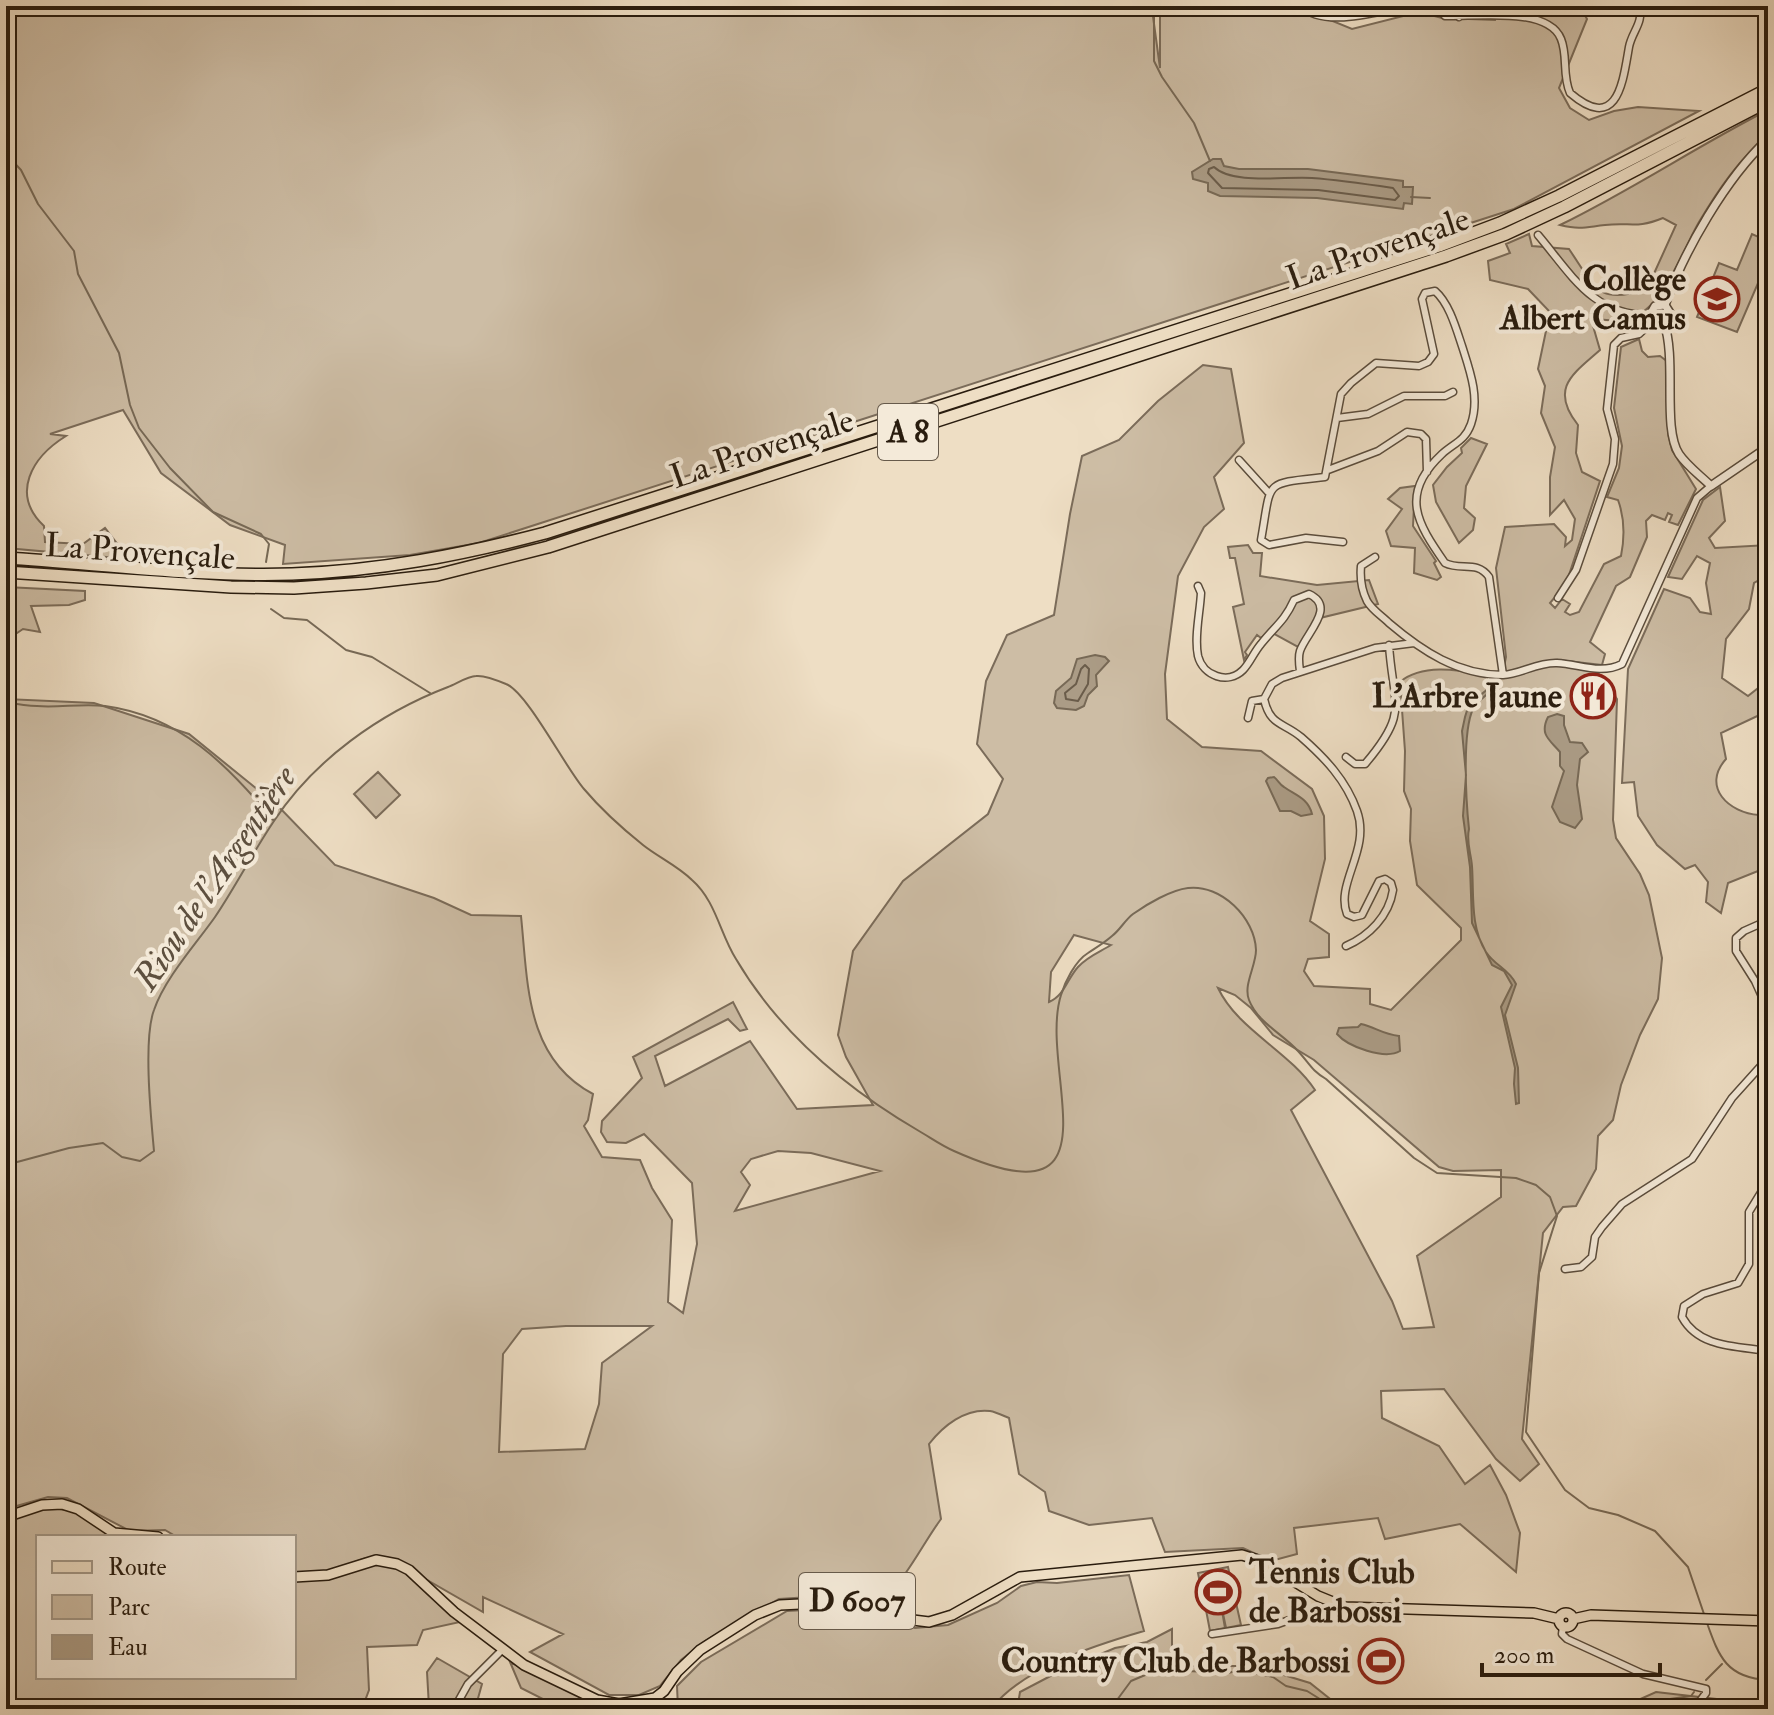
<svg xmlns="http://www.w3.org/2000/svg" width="1774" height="1715" viewBox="0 0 1774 1715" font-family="'IM FELL Double Pica',serif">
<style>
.green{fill:#cdbda5;stroke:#7b6c5a;stroke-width:2;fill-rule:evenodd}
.water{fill:#ab9c86;stroke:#776956;stroke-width:2}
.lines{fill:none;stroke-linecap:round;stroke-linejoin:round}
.shore{stroke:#6a5c4a;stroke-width:2}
.stream{stroke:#776956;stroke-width:2}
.minor-casing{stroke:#5a4c3c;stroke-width:9}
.tertiary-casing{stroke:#5a4c3c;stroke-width:10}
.primary-casing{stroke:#291c0e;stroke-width:12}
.motorway-casing{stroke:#291c0e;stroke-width:14}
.minor{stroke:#f4ead9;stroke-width:6}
.tertiary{stroke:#f4ead9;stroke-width:7}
.primary{stroke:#eedec4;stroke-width:9}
.motorway{stroke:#eedec4;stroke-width:11}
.labels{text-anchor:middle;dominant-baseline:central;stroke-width:8;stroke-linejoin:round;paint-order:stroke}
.shield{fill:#f4ead9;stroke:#665a4b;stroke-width:2}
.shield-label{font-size:32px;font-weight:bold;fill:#291c0e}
.street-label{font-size:34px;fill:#291c0e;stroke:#f4ead9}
.poi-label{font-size:34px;font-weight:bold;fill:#291c0e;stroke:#f4ead9;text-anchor:end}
.water-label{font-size:36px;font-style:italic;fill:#5d4f3e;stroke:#f4ead9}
</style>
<rect width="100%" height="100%" fill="#eedec4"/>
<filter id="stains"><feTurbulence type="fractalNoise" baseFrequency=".0025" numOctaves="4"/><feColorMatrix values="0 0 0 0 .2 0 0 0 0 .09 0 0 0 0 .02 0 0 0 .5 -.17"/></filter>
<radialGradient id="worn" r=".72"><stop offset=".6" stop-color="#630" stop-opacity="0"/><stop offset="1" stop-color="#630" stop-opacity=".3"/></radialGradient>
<path class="green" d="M6 6H1149L1152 9 1160 68V6H1296L1352 29 1419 12 1442 18 1495 20 1498 6H1580L1587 19 1559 88 1570 108 1589 120 1614 111 1638 107 1699 111 1514 209 479 543 410 555 283 564 285 545 230 525 161 473 123 410 50 434 66 436C32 457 10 494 44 526L45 542 83 544 105 528 129 559 6 548Z
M1768 110V136C1740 157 1717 192 1699 222 1683 249 1662 312 1628 319 1617 322 1603 319 1591 319L1600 350C1573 374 1549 388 1578 425L1576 453 1582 472 1600 481 1566 584 1550 603 1555 608 1562 599 1570 604 1565 612 1570 615 1579 612 1604 564 1621 556C1625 536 1625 519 1618 500L1607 497 1619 468 1622 446 1614 408 1621 347 1639 339 1642 351 1648 357 1660 356 1668 362V433L1672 450 1696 489 1678 525 1669 522 1672 515 1668 513 1665 520 1652 515 1646 521 1647 537 1630 577 1616 586 1590 642 1605 654 1602 665 1558 660 1560 666 1596 670 1617 699 1613 820 1616 838 1640 874 1649 895 1662 958 1658 999 1640 1035 1621 1085 1613 1120 1598 1136 1596 1169 1576 1206 1563 1207 1543 1233 1522 1439 1539 1464 1520 1481 1496 1459 1444 1389 1381 1391 1382 1418 1439 1446 1465 1484 1490 1465 1506 1495 1520 1533 1516 1572 1460 1524 1385 1539 1378 1518 1294 1528 1297 1554 1271 1561 1243 1548 1165 1552 1152 1518 1089 1525 1049 1511 1045 1492 1019 1474 1009 1418C1004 1416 996 1412 990 1411 965 1408 943 1426 929 1444L941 1519C922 1545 908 1576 885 1597L856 1594 779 1599 705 1641 681 1660 660 1686 639 1695H609L530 1652 563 1634 483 1597V1612L387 1557 366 1558 329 1571 294 1573V1537H177L165 1530 130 1531 67 1498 48 1497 6 1509V699L94 703 189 734 278 806 335 865 434 898 471 915 521 916C528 983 525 1058 593 1094L588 1120 584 1126 602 1157 640 1160 652 1188 672 1220 668 1302 683 1313 697 1244 692 1183 644 1134 626 1143 607 1142 601 1132 602 1121 642 1078 633 1057 733 1002 747 1029 740 1031 728 1019 655 1056 665 1086 750 1041 797 1109 873 1105 846 1057 838 1035 853 951 903 881 988 814 1003 779 977 744 986 681 1007 635 1054 615 1070 514 1082 456 1119 440 1158 401 1203 365 1231 369 1244 443 1214 477 1224 509 1204 527 1178 576 1165 674 1167 719 1202 747 1261 751 1312 789 1324 816 1325 859 1310 921 1329 934V957L1308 959 1304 971 1314 986 1370 989V1004L1391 1010 1461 940V928L1417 885 1410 841 1411 809 1404 791 1405 751 1400 682C1426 660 1471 673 1502 677L1506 657 1496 568 1505 527 1554 524 1566 537 1565 546 1572 540 1575 519 1564 500 1550 515V477L1555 447 1541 413 1545 386 1538 369 1550 312 1528 289 1490 280 1488 261 1510 253 1506 244 1529 234 1532 246 1569 249C1595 287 1597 306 1647 289L1676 225 1663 218C1636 229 1631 222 1605 225 1586 227 1581 230 1560 225 1632 190 1697 146 1768 110ZM1074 935 1111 945C1100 952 1088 956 1078 967 1067 979 1065 995 1049 1002L1051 972ZM1218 988 1235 995 1251 1008 1273 1035 1314 1060 1439 1167 1453 1171 1501 1170V1197L1417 1256 1434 1327 1403 1329 1392 1301 1291 1110 1315 1090C1289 1051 1238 1030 1218 988ZM778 1151 811 1153 880 1171 735 1211 750 1185 741 1172 751 1159ZM566 1326H652L602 1363 599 1404 585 1449 499 1452 503 1354 522 1329Z
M1768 228V260L1737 332 1697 317 1719 263 1737 270 1752 234 1763 239Z
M1471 438 1487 444 1466 486 1464 508 1475 518 1473 530 1459 543 1436 502 1433 485 1447 467 1462 453 1461 448Z
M1415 486 1413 526 1436 561 1434 563 1441 577 1437 580 1414 573 1415 548 1391 546 1386 531 1402 509 1388 499 1400 488Z
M1720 487 1725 521 1709 538 1715 548 1768 545V575L1754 583 1749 609 1726 639 1722 678 1748 696 1767 681 1768 711 1721 733 1726 759C1701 787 1729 813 1759 815L1758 834 1768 836V867L1728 883 1721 913 1706 902 1708 882 1695 865 1685 869 1657 845 1638 816 1634 782 1622 783 1628 669 1664 589 1690 598 1700 612 1711 614 1706 583 1710 563 1697 556 1682 579 1668 577 1703 500Z
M1248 545 1253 553H1262L1260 576 1317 585 1369 580 1378 604 1316 619 1298 647 1269 631 1261 638 1257 635 1245 652 1247 655 1244 660 1233 607 1244 604 1235 558H1230L1228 547Z
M6 587 85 591V600L69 605 31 606 40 632 23 629 17 633H6Z
M378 772 400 795 376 818 354 794Z
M47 1507 73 1511 114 1537H38V1677H294V1580C319 1574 362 1559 386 1564 410 1569 441 1605 460 1622L423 1630 417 1645 367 1647 369 1690 363 1706 366 1709H6V1522L19 1515Z
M1228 1567 1241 1625 1226 1628 1220 1599 1225 1628 1210 1631 1202 1589 1226 1583 1201 1588 1198 1573Z
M1129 1575 1144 1631C1096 1645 1022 1668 991 1709H678L677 1686 701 1662 787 1611 862 1607 915 1628 948 1625 997 1603 1021 1586 1037 1582 1057 1583Z
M1172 1629V1666H1242L1274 1672 1310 1683 1334 1702H1362L1368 1709H1022L1018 1704 1020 1692 1060 1671 1115 1648 1147 1642Z
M437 1658 482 1684 475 1709H417L429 1707 427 1672Z
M510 1662 602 1707 618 1709H553V1704L521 1688Z
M1656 1692 1768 1705V1709H1618Z"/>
<path class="water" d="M1213 159H1221L1224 166 1239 169H1308L1403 181V187H1413L1412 204 1404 203 1403 209 1317 198 1220 196 1208 191V183L1193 179 1192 172Z
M1095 655 1105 657 1109 661 1096 675 1097 686 1088 695 1084 706 1076 710 1057 708 1054 703 1056 691 1071 678 1077 659Z
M1493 685 1495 688C1489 693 1477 701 1473 709 1462 732 1466 801 1469 829 1466 842 1471 853 1472 866 1474 895 1470 927 1486 952 1495 966 1509 969 1516 984L1505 1015 1518 1068 1519 1103 1516 1104 1514 1084 1515 1068 1501 1007 1512 985 1504 971 1492 965 1472 923 1470 867 1463 816 1466 775 1462 731 1465 717 1469 704Z
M1557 714 1564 716V725L1570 742 1582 743 1588 752 1580 759 1577 785 1582 819 1575 828 1560 822 1552 807 1564 771 1560 766V752C1550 740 1539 735 1548 717Z
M1274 777C1278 780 1280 785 1284 787 1295 795 1308 798 1312 814L1301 816 1291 811H1280L1266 781 1268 778Z
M1361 1024C1375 1027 1382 1034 1399 1036L1400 1051C1385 1060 1348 1047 1337 1034L1339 1028 1358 1027Z"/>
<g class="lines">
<path class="shore" d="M1214 167C1233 185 1285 176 1312 178 1339 180 1366 184 1393 188L1399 196 1395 200 1318 190 1222 188 1208 173 1209 169Z
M1085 665 1089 669 1088 684 1078 701 1066 699 1065 693 1076 684 1081 669Z"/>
<path class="stream" d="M1151 6 1154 17V61L1162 77 1194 123 1210 161
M6 154 21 170 38 204 74 251 78 274 119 353 130 405 139 428 170 468 213 512 261 534 269 544 266 562
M1411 197 1430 198
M271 609 284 618 307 620 346 650 372 657 430 693
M6 702C16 704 27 706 37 706 59 708 82 703 105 706 180 716 228 765 274 821
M6 1165 69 1148 103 1143 122 1157 140 1161 154 1151C151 1118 143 1039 154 1010 165 978 196 944 215 917 236 886 253 852 274 821 314 760 380 713 448 687 456 684 468 676 476 676 484 675 499 681 506 684 527 692 565 767 584 789 600 808 623 829 643 845 658 857 678 866 692 880 716 901 720 934 736 959 779 1032 847 1089 919 1131 931 1138 942 1146 954 1151 1126 1228 1037 1071 1061 995 1065 982 1075 961 1088 953 1097 947 1104 943 1112 936 1120 930 1125 920 1133 914 1147 904 1171 890 1188 888 1221 884 1255 918 1256 950 1256 966 1243 985 1249 1000 1258 1023 1283 1034 1298 1051 1310 1064 1311 1070 1326 1079L1414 1158 1437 1173 1516 1178 1536 1185 1550 1197 1557 1216 1539 1273 1526 1432 1565 1490 1589 1508 1618 1515 1655 1531 1688 1567 1705 1617
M1707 1623C1719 1657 1727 1678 1768 1680
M1706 1680 1722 1664
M1115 1709 1117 1700 1131 1681 1157 1670 1173 1674 1188 1671 1228 1673 1240 1670 1273 1677 1286 1686 1307 1691 1336 1709
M1656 1709 1663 1700 1691 1696 1694 1692"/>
<g class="minor-casing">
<path id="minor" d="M1301 6C1326 30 1383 9 1413 6
M1422 6 1432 8
M1459 17 1445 9 1439 10 1445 16C1475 17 1548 6 1561 39 1568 56 1562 75 1570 93 1618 134 1623 81 1629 47 1632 31 1644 23 1639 6
M1538 235C1571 274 1593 316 1650 315
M1337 418 1368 414 1404 396H1445L1453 392
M1239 460 1268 492
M1328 470 1378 451 1407 432 1421 434 1426 439 1427 472
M1343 542 1306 538 1269 545 1261 540C1272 479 1262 484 1325 477L1341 394 1351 383 1376 363 1419 366 1428 362 1434 354 1422 299 1425 293 1435 291C1449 303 1456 328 1462 346 1470 371 1480 398 1471 424 1465 441 1454 443 1442 454 1399 494 1417 523 1445 563 1461 571 1477 560 1489 577L1503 675
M1375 557 1361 566C1360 577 1362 591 1367 601 1372 610 1382 616 1389 623 1422 651 1458 675 1503 675 1521 674 1538 662 1557 663 1579 664 1600 675 1622 664L1697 498 1711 486
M1198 586 1201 593C1200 613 1194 637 1198 656 1203 676 1228 685 1243 670 1250 663 1254 652 1261 644 1275 626 1284 622 1294 600L1309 594C1337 607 1306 633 1300 651 1298 657 1299 664 1300 671
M1558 598 1576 570 1613 464 1615 439 1607 409 1614 345 1621 338 1639 334 1653 321
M1248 718 1252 701 1264 699
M1346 757 1355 764H1365C1410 711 1393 706 1389 645
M1768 926 1762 923 1744 931 1736 938V951L1755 981 1768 1010
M1346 946C1369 936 1389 916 1393 890L1391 883 1385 879 1379 881 1362 915 1354 917 1347 914C1335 883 1371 850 1357 811 1346 780 1325 758 1301 737 1283 722 1270 726 1264 699L1272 684 1282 678 1375 648 1414 643
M1768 1181 1749 1212V1264L1738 1283 1703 1294 1684 1306 1682 1317C1699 1348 1736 1346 1768 1351
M1565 1269 1581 1267 1592 1257 1595 1237 1602 1227 1622 1204 1692 1159 1732 1098 1768 1058
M1563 1626 1562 1634 1567 1639 1643 1674 1706 1689V1693L1694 1709
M1212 1634 1278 1624 1334 1604
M454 1709 468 1684 503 1649"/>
</g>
<g class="tertiary-casing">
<path id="tertiary" d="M1665 305C1684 251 1726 178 1768 139
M1664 323C1677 359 1662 428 1679 454 1687 466 1701 476 1711 486L1768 447
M1664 323H1656L1650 315 1655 306 1665 305
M1664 323 1670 313 1665 305"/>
</g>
<g class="primary-casing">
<path id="primary" d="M6 1517 42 1505 62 1504 78 1509 114 1533 158 1537
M294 1577 328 1575 376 1560 397 1564 409 1570 454 1612 524 1665 597 1700 619 1704 655 1698 664 1691 677 1672 700 1650 755 1615 780 1605 859 1601 877 1605 905 1619 929 1622 952 1615 1020 1577 1242 1555 1261 1561 1318 1596 1345 1607 1534 1613 1559 1619
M1559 1620a7 7 0 1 1 14 0a7 7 0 1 1-14 0Z
M1573 1619 1591 1615 1768 1621"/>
</g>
<g class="motorway-casing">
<path id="motorway" d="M6 558C101 564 197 577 292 574 379 571 461 555 545 533L1439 246 1500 223 1559 196 1768 89
M6 572 231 587 294 588 366 583 437 575 548 547 1446 256 1506 234 1564 207 1768 101"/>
</g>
<use href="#minor" class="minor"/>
<use href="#tertiary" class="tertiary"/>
<use href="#primary" class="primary"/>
<use href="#motorway" class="motorway"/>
</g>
<defs>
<g id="school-ring" transform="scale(2.3)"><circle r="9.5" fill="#f4ead9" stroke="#8f2418" stroke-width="1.5"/><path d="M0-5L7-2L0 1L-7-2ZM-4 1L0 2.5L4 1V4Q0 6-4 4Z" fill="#8f2418"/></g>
<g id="restaurant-ring" transform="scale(2.3)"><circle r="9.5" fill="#f4ead9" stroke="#8f2418" stroke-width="1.5"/><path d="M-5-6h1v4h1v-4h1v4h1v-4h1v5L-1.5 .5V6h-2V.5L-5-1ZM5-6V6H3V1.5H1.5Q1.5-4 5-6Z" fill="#8f2418"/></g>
<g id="stadium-ring" transform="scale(2.3)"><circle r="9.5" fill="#f4ead9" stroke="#8f2418" stroke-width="1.5"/><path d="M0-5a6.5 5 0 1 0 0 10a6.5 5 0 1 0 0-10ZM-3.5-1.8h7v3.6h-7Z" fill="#8f2418"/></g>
</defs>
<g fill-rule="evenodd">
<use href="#school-ring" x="1717" y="299"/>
<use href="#restaurant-ring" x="1593" y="696"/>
<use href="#stadium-ring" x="1218" y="1592"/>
<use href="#stadium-ring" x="1381" y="1661"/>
</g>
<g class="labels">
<g class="shield">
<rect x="878" y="404" width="60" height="56" rx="6"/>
<rect x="799" y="1573" width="116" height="56" rx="6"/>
</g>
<g class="shield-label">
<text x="908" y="432">A 8</text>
<text x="857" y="1601">D 6007</text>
</g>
<g class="street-label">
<text transform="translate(1378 249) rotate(-19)">La Provençale</text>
<text transform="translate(762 449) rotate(-18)">La Provençale</text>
<text transform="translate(140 552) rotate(4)">La Provençale</text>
</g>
<g class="poi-label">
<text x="1686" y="279">Collège<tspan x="1686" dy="39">Albert Camus</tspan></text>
<text x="1562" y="696">L'Arbre Jaune</text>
<text x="1249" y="1572" text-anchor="start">Tennis Club<tspan x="1249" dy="39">de Barbossi</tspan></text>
<text x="1350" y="1661">Country Club de Barbossi</text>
</g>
<g class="water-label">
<text transform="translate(215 878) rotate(-56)">Riou de l'Argentière</text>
</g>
</g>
<rect width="1774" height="1715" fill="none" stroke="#eedec4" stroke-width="32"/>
<rect x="8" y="8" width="1758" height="1699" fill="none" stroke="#291c0e" stroke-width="4"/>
<rect x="16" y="16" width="1742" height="1683" fill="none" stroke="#291c0e" stroke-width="2"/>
<rect x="36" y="1535" width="260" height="144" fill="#f4ead9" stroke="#a39888" stroke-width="2"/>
<rect x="52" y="1561" width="40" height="12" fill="#eedec4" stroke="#a39888" stroke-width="2"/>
<text x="108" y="1575" font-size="24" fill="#291c0e">Route</text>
<rect x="52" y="1595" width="40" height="24" fill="#cdbda5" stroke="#a39888" stroke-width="2"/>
<text x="108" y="1615" font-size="24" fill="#291c0e">Parc</text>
<rect x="52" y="1635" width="40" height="24" fill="#ab9c86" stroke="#a39888" stroke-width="2"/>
<text x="108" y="1655" font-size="24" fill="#291c0e">Eau</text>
<path d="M1482 1663v12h178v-12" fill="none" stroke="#291c0e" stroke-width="4"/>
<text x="1494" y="1663" font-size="24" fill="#291c0e" stroke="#f4ead9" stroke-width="6" paint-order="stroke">200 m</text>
<rect width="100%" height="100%" filter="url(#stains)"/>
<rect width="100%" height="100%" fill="url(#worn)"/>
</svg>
